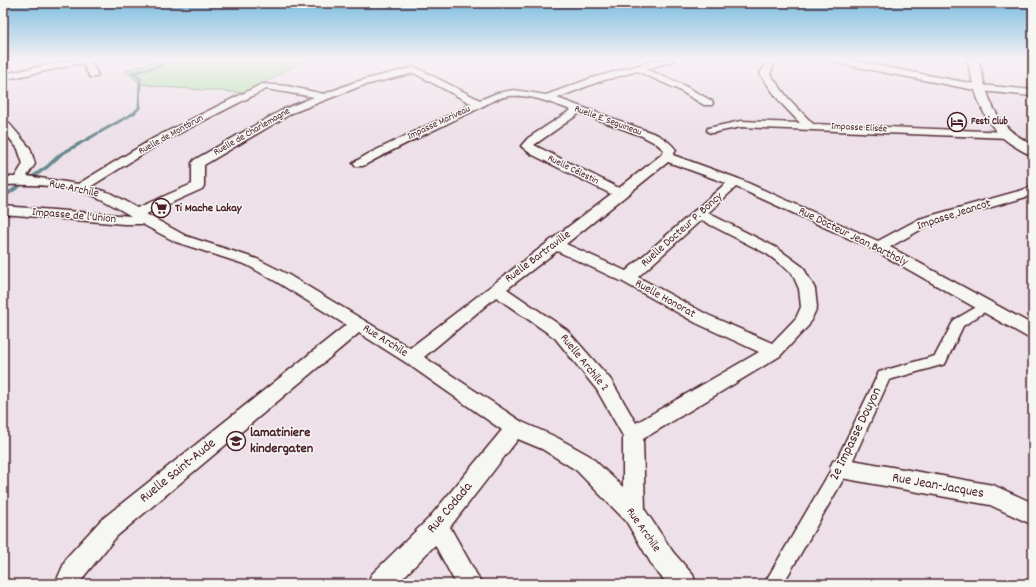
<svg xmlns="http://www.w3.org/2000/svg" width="1036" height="587" viewBox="0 0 1036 587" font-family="Dekko,sans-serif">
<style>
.green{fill:#ade4a8;stroke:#7c826a}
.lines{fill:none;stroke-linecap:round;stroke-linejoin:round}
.stream-far1{stroke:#698891;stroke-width:3}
.stream{stroke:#698891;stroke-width:3.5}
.pedestrian-casing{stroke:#4a1f2b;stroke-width:3}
.minor-casing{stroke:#4a1f2b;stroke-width:3}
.tertiary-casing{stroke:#4a1f2b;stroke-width:3}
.pedestrian{fill:#f6f6f2;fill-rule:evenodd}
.minor{fill:#f6f6f2;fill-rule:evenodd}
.tertiary{fill:#f6f6f2;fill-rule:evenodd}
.labels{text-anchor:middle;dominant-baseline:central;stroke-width:3;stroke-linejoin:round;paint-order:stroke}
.far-street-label{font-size:10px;fill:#4a1f2b;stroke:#f6f6f2}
.far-poi-label{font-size:10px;font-weight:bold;fill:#4a1f2b;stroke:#f6f6f2;text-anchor:start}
.street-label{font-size:12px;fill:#4a1f2b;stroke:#f6f6f2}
.poi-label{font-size:12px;font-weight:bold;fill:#4a1f2b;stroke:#f6f6f2;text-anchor:start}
.near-poi-label{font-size:14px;font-weight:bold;fill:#4a1f2b;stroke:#f6f6f2;text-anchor:start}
.near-street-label{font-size:14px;fill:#4a1f2b;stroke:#f6f6f2}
</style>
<rect width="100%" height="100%" fill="#ede0e8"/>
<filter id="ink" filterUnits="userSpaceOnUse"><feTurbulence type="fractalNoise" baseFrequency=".025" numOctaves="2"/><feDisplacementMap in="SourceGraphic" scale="8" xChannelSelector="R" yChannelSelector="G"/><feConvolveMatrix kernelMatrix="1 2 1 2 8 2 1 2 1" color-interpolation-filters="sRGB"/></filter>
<g filter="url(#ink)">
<path class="green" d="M153 59H307L246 93 163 87 141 84 125 71 156 61Z"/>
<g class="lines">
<path class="stream-far1" d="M77 145 134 113 139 108 140 78 132 73 162 65 165 62 160 59"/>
<path class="stream" d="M3 197 47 167 61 154 79 144"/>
<g class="pedestrian-casing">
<path id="pedestrian" d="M985 302 989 303 991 306 989 309 963 326 945 364 889 380 847 473 783 584H764L835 463 879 372 935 356 954 320Z"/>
</g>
<g class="minor-casing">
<path id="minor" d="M78 59H89L98 75 96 77H90L82 63 3 80V74Z
M661 59H674L673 61 646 69 683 85 712 101 713 103 712 105H704L677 89 637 71 598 82 557 98 658 135C665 139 671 143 676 150L673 155 739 179 878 241 919 219 1033 187V195L929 225 890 247 1033 325V339L1027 337 874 250 736 187 708 213 777 248 803 267 815 289 817 307 809 325 780 356 643 439 645 510 673 552 693 575 696 584H668L655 570 626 521 576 470 542 449 518 439 450 527 482 584H456L435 545 397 584H368L371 575 429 518 502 430 405 362 359 333 117 536 85 575 80 584H55L67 557 101 520 346 325 277 282 247 265 176 242 142 224H124L3 214V206L131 216C121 210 111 204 101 199 72 185 35 184 3 185V177H15L23 164 18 149 3 130V120L7 121 30 148 35 164 27 176 78 184 154 138 262 84 287 86 324 94 355 82 415 67 480 100 497 93 514 90 546 95 592 78ZM414 73 472 104 368 154 353 163 355 166H363C397 147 432 131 467 114 481 108 494 98 509 96 530 94 552 103 571 110L528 138 521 146 531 154 611 194 410 348 287 274 257 259 186 236 146 214 202 189 204 186V165L292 113 361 86ZM266 89 314 97 284 109 194 160 192 163V184L137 208 110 193 90 187 162 142ZM580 113 642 136 657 144 664 150 661 155 619 188 534 145ZM668 162 726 183 626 271 566 244ZM701 220 767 254 792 273 799 289 801 307 796 318 772 343 708 315 638 277ZM557 251 623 282 696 323 759 352 636 423 611 380 567 330 507 289ZM496 297 555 338 597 390 623 436V487L590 456 556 437 522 422 424 357Z
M768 59H776L770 74 788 98 813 124 1008 132 1014 135 1008 138 741 127 712 133 708 132 707 130 708 128 741 121 800 123 780 102 760 74Z
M827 59H843L980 85 1033 90V96L980 91 831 62Z
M841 458 993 485 1033 503V525L990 505 841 478 833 475 830 468 833 461Z"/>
</g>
<g class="tertiary-casing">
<path id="tertiary" d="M967 59H983L979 62C984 83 990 109 1005 125 1012 134 1023 139 1033 145V155C1026 154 1020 149 1014 146 982 126 975 93 967 59Z"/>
</g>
<use href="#pedestrian" class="pedestrian"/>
<use href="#minor" class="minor"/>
<use href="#tertiary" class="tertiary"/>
</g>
</g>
<linearGradient id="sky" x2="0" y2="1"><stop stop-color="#7dbee0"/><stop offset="0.42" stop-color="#f7f1f5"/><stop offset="1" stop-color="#f7f1f5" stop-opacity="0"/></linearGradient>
<rect width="1036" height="141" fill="url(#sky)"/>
<defs>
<g id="hotel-ring" transform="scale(1)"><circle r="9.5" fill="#f6f6f2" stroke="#4a1f2b" stroke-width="1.5"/><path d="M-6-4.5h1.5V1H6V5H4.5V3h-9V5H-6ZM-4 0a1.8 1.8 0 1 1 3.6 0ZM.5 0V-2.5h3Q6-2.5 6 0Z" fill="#4a1f2b"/></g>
<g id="supermarket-ring" transform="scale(1)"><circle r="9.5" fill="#f6f6f2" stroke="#4a1f2b" stroke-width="1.5"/><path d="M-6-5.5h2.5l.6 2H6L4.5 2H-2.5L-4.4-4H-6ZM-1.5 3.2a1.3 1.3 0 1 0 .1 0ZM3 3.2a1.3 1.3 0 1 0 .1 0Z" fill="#4a1f2b"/></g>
<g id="school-ring" transform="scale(1)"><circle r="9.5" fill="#f6f6f2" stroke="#4a1f2b" stroke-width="1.5"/><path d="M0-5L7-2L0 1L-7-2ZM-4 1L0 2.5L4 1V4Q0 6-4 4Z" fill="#4a1f2b"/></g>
</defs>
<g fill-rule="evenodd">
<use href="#hotel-ring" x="957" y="122"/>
<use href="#supermarket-ring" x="161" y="208"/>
<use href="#school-ring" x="236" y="441"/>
</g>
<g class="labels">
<g class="far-street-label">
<text transform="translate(608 121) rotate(20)">Ruelle E. Seguineau</text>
<text transform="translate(439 123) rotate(-25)">Impasse Mariveau</text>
<text transform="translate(859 128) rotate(3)">Impasse Elisée</text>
<text transform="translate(252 132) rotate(-30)">Ruelle de Charlemagne</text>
<text transform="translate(171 135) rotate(-29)">Ruelle de Montbrun</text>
<text transform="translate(573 170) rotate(26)">Ruelle Célestin</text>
</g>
<g class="far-poi-label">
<text x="971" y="122">Festi Club</text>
</g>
<g class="street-label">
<text transform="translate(74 189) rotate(12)">Rue Archile</text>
<text transform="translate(954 215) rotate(-18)">Impasse Jeancot</text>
<text transform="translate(74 216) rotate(5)">Impasse de l'Union</text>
<text transform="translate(682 230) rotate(-42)">Ruelle Docteur P. Boncy</text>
<text transform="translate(853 237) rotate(26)">Rue Docteur Jean Bartholy</text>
<text transform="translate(538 257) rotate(-37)">Ruelle Bartraville</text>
<text transform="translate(665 299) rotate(29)">Ruelle Honorat</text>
<text transform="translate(385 341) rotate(32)">Rue Archile</text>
<text transform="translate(584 363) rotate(51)">Ruelle Archile 2</text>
<text transform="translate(643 530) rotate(55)">Rue Archile</text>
</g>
<g class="poi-label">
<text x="175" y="208">Ti Mache Lakay</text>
</g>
<g class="near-poi-label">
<text x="250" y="433">lamatiniere<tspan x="250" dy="16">kindergaten</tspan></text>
</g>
<g class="near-street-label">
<text transform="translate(856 434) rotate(-64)">2e Impasse Douyon</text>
<text transform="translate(178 471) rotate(-39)">Ruelle Saint-Aude</text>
<text transform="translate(938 486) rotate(10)">Rue Jean-Jacques</text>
<text transform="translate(450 508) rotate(-50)">Rue Codada</text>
</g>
</g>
<rect width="1036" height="587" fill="none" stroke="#f6f6f2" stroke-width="16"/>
<rect x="8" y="8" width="1020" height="571" fill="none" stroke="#4a1f2b" stroke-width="1.5" filter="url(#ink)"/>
</svg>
